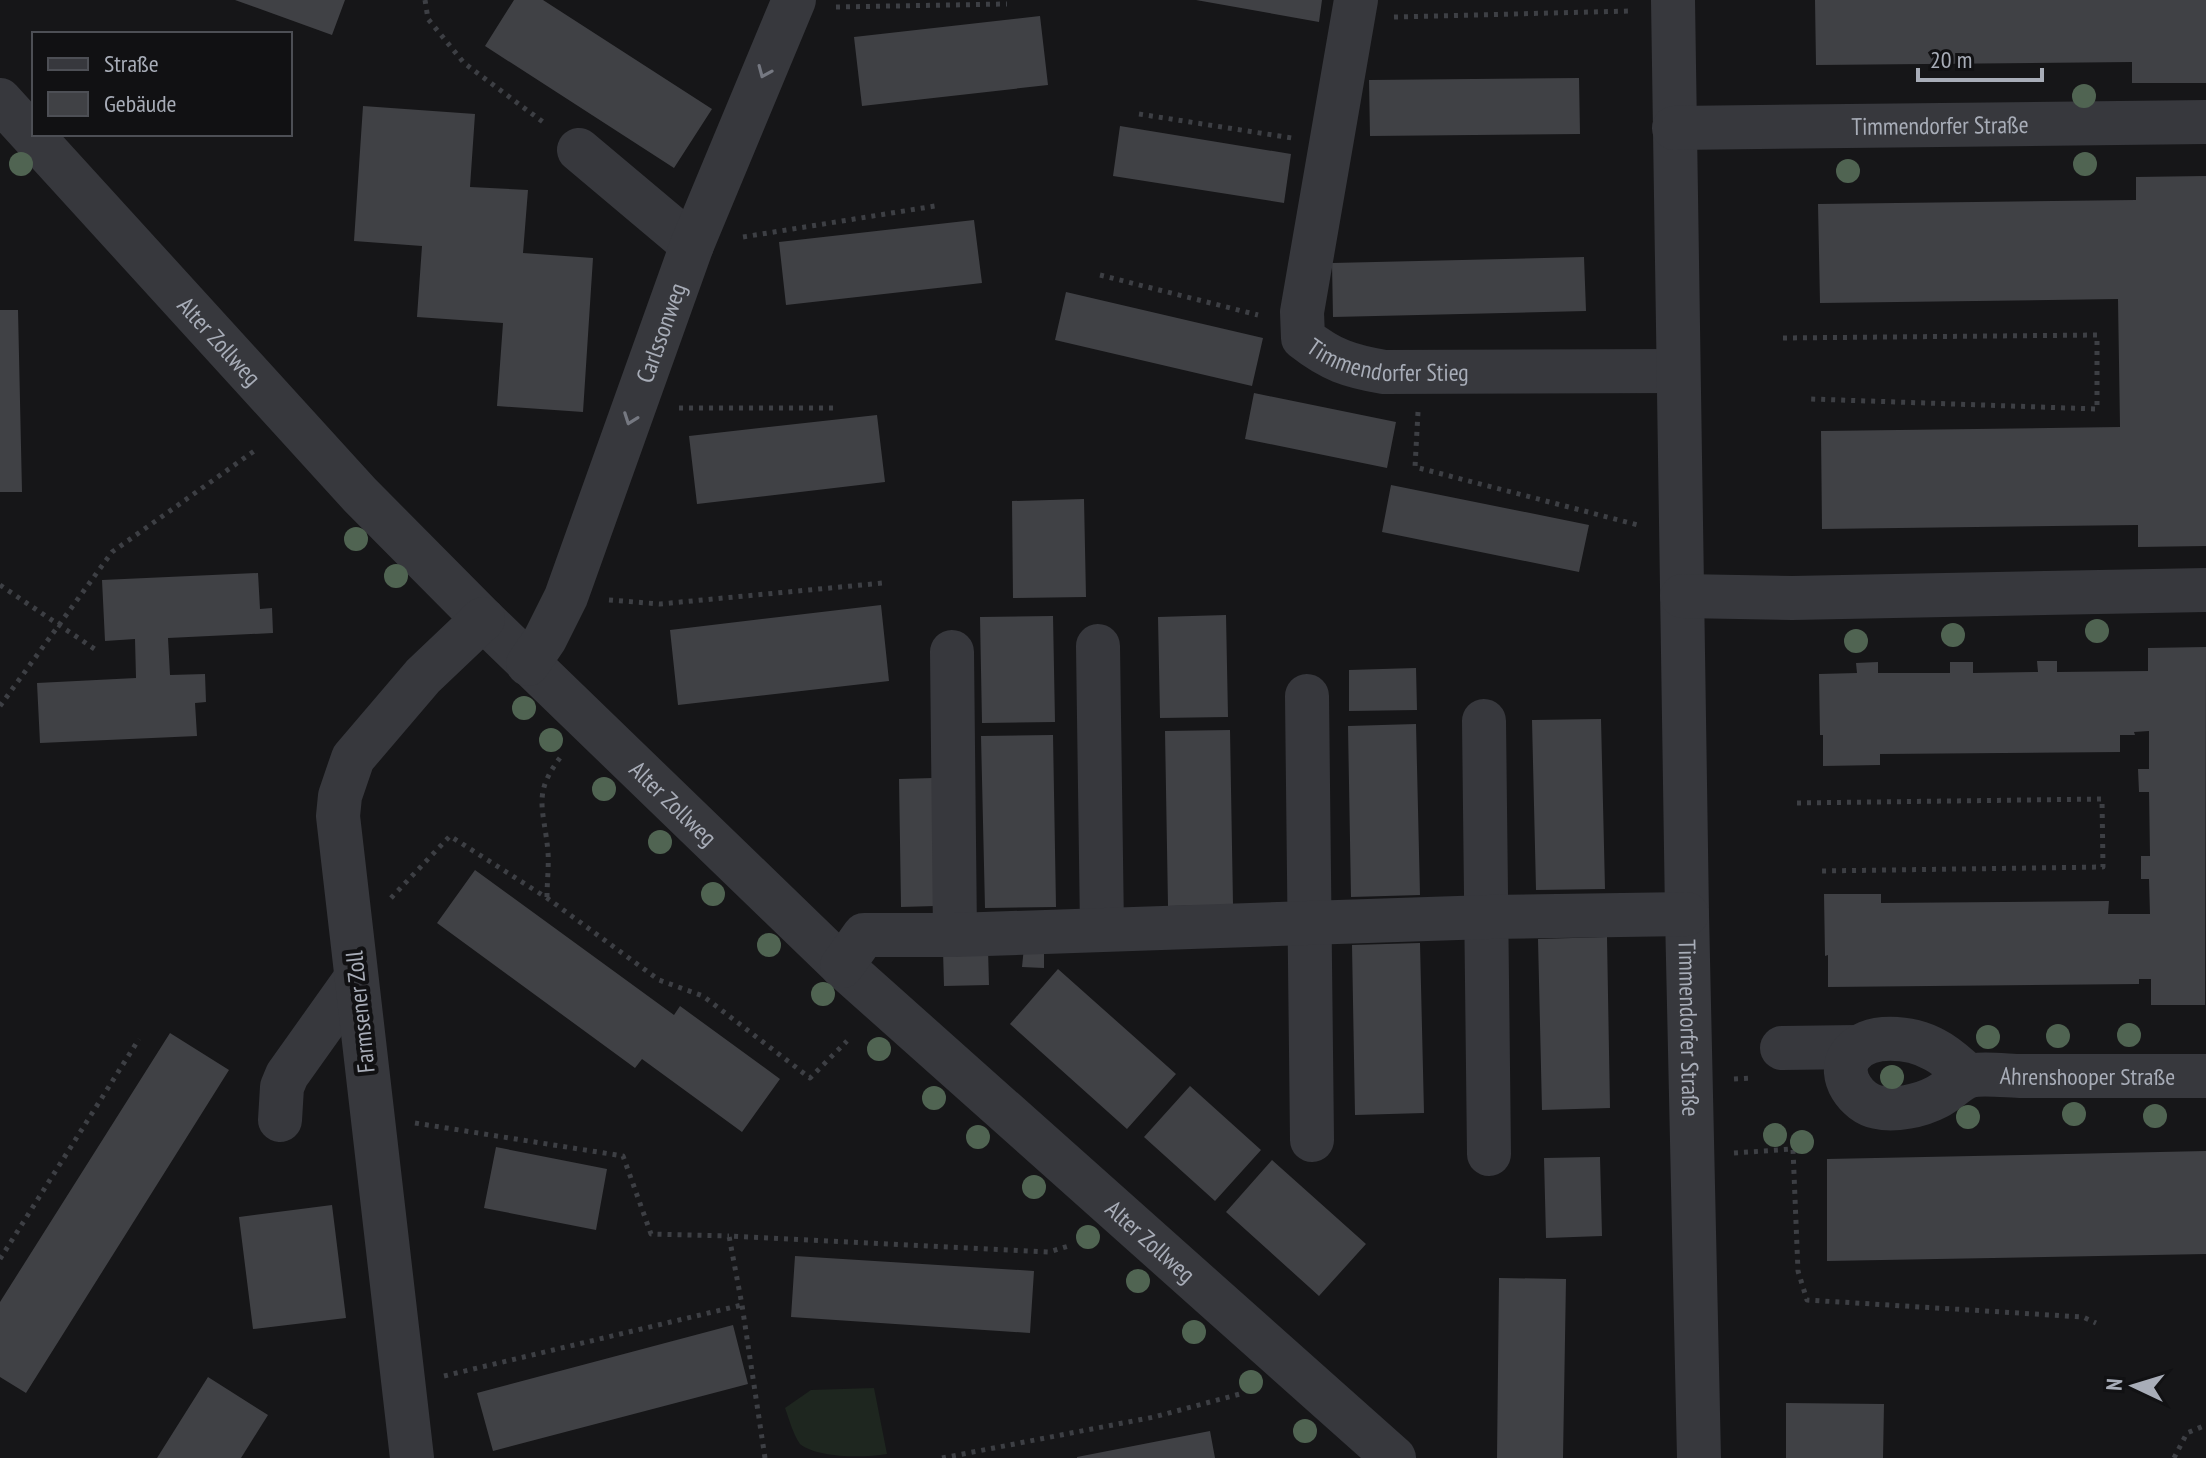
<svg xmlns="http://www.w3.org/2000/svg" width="2206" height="1458" viewBox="0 0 2206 1458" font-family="'PT Sans Narrow',sans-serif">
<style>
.green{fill:#1e261f}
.building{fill:#404145}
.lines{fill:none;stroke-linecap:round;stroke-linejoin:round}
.path{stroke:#3d3f44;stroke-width:5;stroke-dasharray:4 6;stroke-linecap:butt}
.minor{stroke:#37383d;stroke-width:44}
.tree{fill:#506452}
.oneway{stroke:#757881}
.labels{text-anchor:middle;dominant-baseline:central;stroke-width:8;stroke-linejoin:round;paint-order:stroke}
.street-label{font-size:24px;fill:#a8adb8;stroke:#111113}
</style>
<rect width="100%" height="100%" fill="#161618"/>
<path class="green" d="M874 1388 887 1454C862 1458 818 1458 800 1444 793 1434 789 1419 785 1408L811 1390Z"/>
<path class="building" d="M235 0H345L332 35Z
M514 0H543L712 109 674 168 485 46Z
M1196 0H1322L1319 22Z
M1815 0H2206V83H2132V62L1816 65Z
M1040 16 1048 85 862 106 854 37Z
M1579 78 1580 134 1370 136 1369 80Z
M363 106 475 114 470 187 528 190 523 253 593 258 583 412 497 406 503 323 417 317 422 246 354 241Z
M1120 126 1291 154 1284 203 1113 176Z
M2206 176V546L2138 547V525L1822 529 1821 431 2120 427 2118 299 1820 303 1818 204 2136 200V177Z
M974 220 982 283 786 305 779 242Z
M1584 257 1586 311 1333 317 1332 263Z
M1066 292 1263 338 1252 386 1055 340Z
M0 310H18L22 492H0Z
M1254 393 1396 422 1387 468 1245 439Z
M877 415 885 482 697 504 689 436Z
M1391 485 1589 525 1579 572 1382 532Z
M1084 499 1086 597 1013 598 1012 501Z
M258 573 260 609 272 608 273 633 168 638 170 675 205 674 206 702 195 703 197 736 40 743 37 683 136 678 135 639 105 641 102 580Z
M881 605 889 681 678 705 670 630Z
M1226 615 1228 717 1160 718 1158 617Z
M1053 616 1055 722 982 723 980 617Z
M2206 647 2205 1005H2151V979H2139V984L1828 987V955L1825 956 1824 894H1881V903L2109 901 2108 914H2150L2149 879H2141V856H2150L2149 792H2139L2138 769H2149V731L2134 732 2135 735H2120V752L1880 754V765L1823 766V735H1820L1819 674 1857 673 1856 663 1878 662V673H1950V662H1973V673L2038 672 2037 661H2057V672L2148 671V648Z
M1416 668 1417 710 1349 711V670Z
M1601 719 1605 889 1536 890 1532 720Z
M1416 724 1420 895 1351 897 1348 726Z
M1230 730 1233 905 1168 906 1165 731Z
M1053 735 1056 907 985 908 981 736Z
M933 778 935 906 901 907 899 779Z
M475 870 674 1015 680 1006 780 1079 742 1132 642 1059 635 1068 437 923Z
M1607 937 1610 1108 1542 1110 1538 939Z
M1420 943 1424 1113 1355 1115 1352 945Z
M1024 947 1044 948V968L1022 967Z
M988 949 989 985 944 986 943 950Z
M1058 969 1176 1074 1127 1129 1010 1024Z
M170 1033 229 1070 26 1393 0 1377V1302Z
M1190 1086 1261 1150 1215 1201 1144 1137Z
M496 1147 607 1169 596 1230 484 1208Z
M2206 1151V1254L1827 1261V1159Z
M1600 1157 1602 1236 1546 1238 1544 1158Z
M1272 1160 1366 1244 1319 1296 1226 1212Z
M332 1205 346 1318 253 1329 239 1217Z
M795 1256 1034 1271 1030 1333 791 1317Z
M1499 1278 1566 1279 1563 1458H1497Z
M733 1325 748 1384 493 1451 477 1393Z
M208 1377 268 1415 241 1458H157Z
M1786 1403 1884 1404 1883 1458H1786Z
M1210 1431 1215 1458H1077V1457Z"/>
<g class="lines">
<path class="path" d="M425 0 428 19 464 63 547 125
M836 7 1007 4
M1394 17 1632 11
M1139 114 1292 138
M743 237 935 206
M1100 275 1258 315
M1783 338 2097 335V409L1811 399
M679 408H834
M1418 412 1415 467 1638 525
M0 585 99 652
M609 600 660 604 883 583
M0 706 112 552 257 449
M1797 803 2102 799 2103 867 1818 871
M547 897C547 882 549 866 548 852 544 807 531 794 563 754
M391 898 450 836 547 898 659 980 703 996 810 1078 847 1041
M1734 1079 1753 1078
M415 1123 623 1156 651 1234 729 1236
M1734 1153 1793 1149 1798 1271 1807 1300 2083 1317 2096 1323
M0 1259 139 1039
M444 1376 742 1305
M765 1458 742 1305 729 1236 1049 1252 1072 1245
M942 1458 1154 1417 1240 1394
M2174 1458 2187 1433 2206 1425"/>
<g class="minor">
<path id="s1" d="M1356 0 1302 312 1303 338C1331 360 1349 366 1384 372L1678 371"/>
<path id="s2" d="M1673 0 1687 914 1699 1458"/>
<path id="s3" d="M0 100 360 495 483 619 842 966 1394 1458"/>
<path id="s4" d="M1674 128 2206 122"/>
<path d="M579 150 692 245"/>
<path d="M1682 596 1792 598 2206 590"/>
<path d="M1098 646 1102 929"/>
<path d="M952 652 955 935"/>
<path id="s5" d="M528 664 545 639 566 597 692 245 794 0"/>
<path d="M1307 696 1312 1140"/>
<path d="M1484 721 1489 1154"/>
<path d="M842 966 864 935H955L1488 917 1687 914"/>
<path d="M1782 1048 1858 1047"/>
<path id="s6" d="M1969 1076C1958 1067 1947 1056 1935 1050 1912 1037 1867 1031 1850 1056 1837 1076 1857 1103 1877 1107 1895 1111 1920 1106 1937 1097 1947 1092 1956 1082 1967 1077 1979 1072 2008 1076 2022 1076 2083 1076 2145 1076 2206 1076"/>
<path d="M280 1120 282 1087 287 1075 356 978"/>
<path d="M412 1458 338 816 340 796 353 758 423 676 483 619"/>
</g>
</g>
<g class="tree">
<circle cx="2084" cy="96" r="12"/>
<circle cx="21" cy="164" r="12"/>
<circle cx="2085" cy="164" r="12"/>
<circle cx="1848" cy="171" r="12"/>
<circle cx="356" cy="539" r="12"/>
<circle cx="396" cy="576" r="12"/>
<circle cx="2097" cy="631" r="12"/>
<circle cx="1953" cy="635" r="12"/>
<circle cx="1856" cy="641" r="12"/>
<circle cx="524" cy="708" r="12"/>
<circle cx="551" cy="740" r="12"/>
<circle cx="604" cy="789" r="12"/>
<circle cx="660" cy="842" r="12"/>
<circle cx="713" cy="894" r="12"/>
<circle cx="769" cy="945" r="12"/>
<circle cx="823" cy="994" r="12"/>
<circle cx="2129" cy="1035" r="12"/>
<circle cx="2058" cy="1036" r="12"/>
<circle cx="1988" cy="1037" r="12"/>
<circle cx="879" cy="1049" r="12"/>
<circle cx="1892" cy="1077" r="12"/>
<circle cx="934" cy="1098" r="12"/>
<circle cx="2074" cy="1114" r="12"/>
<circle cx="2155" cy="1116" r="12"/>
<circle cx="1968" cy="1117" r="12"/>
<circle cx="1775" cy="1135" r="12"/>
<circle cx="978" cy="1137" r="12"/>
<circle cx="1802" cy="1142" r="12"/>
<circle cx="1034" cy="1187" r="12"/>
<circle cx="1088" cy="1237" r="12"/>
<circle cx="1138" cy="1281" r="12"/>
<circle cx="1194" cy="1332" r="12"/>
<circle cx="1251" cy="1382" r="12"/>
<circle cx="1305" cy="1431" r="12"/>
</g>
<defs><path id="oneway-chevron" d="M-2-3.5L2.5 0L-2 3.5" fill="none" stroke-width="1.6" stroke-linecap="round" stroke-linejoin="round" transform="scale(2)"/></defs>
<g class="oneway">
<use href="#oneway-chevron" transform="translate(764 72) rotate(113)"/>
<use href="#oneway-chevron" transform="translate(630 419) rotate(110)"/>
</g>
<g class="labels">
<g class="street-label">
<text stroke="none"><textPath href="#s4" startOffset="266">Timmendorfer Straße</textPath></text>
<text stroke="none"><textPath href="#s5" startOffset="358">Carlssonweg</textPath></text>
<text stroke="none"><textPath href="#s3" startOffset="326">Alter Zollweg</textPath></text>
<text stroke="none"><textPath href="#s1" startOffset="434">Timmendorfer Stieg</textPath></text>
<text stroke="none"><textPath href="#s3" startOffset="974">Alter Zollweg</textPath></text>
<text transform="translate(360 1012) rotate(-96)">Farmsener Zoll</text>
<text stroke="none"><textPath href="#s2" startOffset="1028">Timmendorfer Straße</textPath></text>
<text stroke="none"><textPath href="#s6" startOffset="420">Ahrenshooper Straße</textPath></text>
<text stroke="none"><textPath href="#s3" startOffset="1622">Alter Zollweg</textPath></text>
</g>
</g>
<rect x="32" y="32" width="260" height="104" fill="#111113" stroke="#4d4f55" stroke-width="2"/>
<rect x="48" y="58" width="40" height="12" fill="#37383d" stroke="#4d4f55" stroke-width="2"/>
<text x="104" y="72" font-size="24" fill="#a8adb8">Straße</text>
<rect x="48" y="92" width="40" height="24" fill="#404145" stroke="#4d4f55" stroke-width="2"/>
<text x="104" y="112" font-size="24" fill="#a8adb8">Gebäude</text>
<g transform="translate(2134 1386) rotate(274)" stroke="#111113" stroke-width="6" paint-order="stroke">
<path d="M0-6L14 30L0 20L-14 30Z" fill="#a8adb8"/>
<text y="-12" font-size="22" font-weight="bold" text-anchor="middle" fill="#a8adb8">N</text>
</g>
<path d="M1918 68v12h124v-12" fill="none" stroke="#a8adb8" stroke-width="4"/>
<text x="1930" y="68" font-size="24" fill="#a8adb8" stroke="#111113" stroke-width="6" paint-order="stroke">20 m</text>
</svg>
